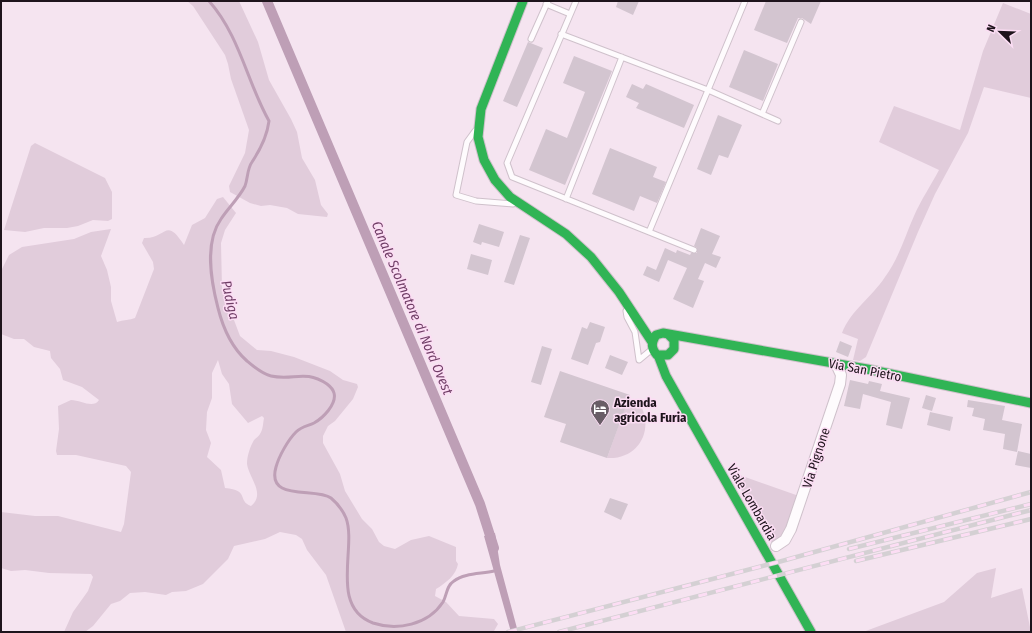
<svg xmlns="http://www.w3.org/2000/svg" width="1032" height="633" viewBox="0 0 1032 633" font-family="'Fira Sans Condensed',sans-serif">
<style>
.green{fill:#e1ccdb;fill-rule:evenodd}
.water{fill:#be9fb6}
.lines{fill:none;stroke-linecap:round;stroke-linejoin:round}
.stream{stroke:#be9fb6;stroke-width:3}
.canal{stroke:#be9fb6;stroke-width:10}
.building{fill:#d3c5d0}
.lane-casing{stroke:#cfc1cb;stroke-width:7}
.street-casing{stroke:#cfc1cb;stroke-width:12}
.fast-casing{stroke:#cfc1cb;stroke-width:11}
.lane{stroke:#fefbfd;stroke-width:5}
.street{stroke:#fefbfd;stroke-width:10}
.fast{stroke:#30b455;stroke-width:9}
.rail-casing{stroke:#d4d0d3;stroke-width:4.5}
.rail{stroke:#fcddf4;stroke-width:3;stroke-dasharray:9;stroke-linecap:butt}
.labels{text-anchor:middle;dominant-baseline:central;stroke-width:3;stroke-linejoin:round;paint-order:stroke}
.street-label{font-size:13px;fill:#1e141c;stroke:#fcddf4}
.poi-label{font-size:13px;font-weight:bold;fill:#1e141c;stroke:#fcddf4;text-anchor:start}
.water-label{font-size:14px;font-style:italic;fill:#703e66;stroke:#fcddf4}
</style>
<rect width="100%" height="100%" fill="#f5e4f0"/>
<path class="green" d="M187 1H239L258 42 269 80 291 119 297 132 302 158 315 180 321 205 328 214 327 217 298 214 287 208 270 205 261 206 250 203 230 192 229 186 245 153 249 130 231 79 228 64 225 55 193 6Z
M1003 3 1031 14V98L984 87 968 133 935 194 918 232 866 357 860 361 853 360 858 339 842 333C851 310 872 297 885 277 899 258 905 236 914 216 921 200 931 185 939 170L879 142 894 106 960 130 983 51Z
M35 143 105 178 112 192V219L108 221 93 220 78 226 67 228H44L25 232 4 230 31 146Z
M223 197 236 213 225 230 221 243 222 288 240 336 257 350 271 351 294 357 330 371 343 380 357 384 358 387 353 399 335 421 328 426 323 436V443L340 474 345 491 362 519 372 529 379 542 384 546 395 549 411 540 429 536 456 547V561L458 564C456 575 446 583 436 589L435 596 446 602 459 616 494 619 498 624 494 631 346 632 326 575 307 550 302 539 296 535 280 532 265 539 234 546 228 559 203 584 186 591 172 592 166 595 145 592 130 593 120 601 111 604 93 626 85 632H64L73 612 88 591 93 577 91 574 49 573 25 570 11 571 1 568V512L35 516H58L121 532 124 524 131 472 126 466 76 455H57L56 451 59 429 58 406 71 400C81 400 93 409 99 400L82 387 63 380 60 369 51 358 50 351 34 347 24 339H14L1 334V271L9 255 22 247 74 239 91 232 111 229 101 256 107 270 111 287V301L117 322C123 320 130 320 135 318L154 269 153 262 142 243 144 238C167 239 165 216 184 245L192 225 205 218 217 199ZM218 360 222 374 229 384 232 404 248 423 262 416 264 418C263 423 263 430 260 434 259 436 256 438 254 440 250 447 247 456 247 464 249 478 266 494 251 506 237 501 250 490 225 488L221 470 207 457 211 443 206 430 207 412 212 398V373Z
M635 404 641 406C654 432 637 460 607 458L626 405 634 407Z
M731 472 799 496C793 513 789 535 772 543Z
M996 568 991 598 1022 588 1031 632H863L944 602 977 573Z"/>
<path class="water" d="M495 533 500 565 518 632H511L484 536Z"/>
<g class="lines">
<path class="stream" d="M209 1C240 36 247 82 269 121 267 137 260 150 252 162 247 169 248 178 245 186 239 198 228 208 221 219 204 243 211 281 218 308 223 328 231 347 247 361 254 367 262 374 271 376 294 381 304 369 327 384 331 387 333 389 334 393 337 404 323 418 314 423 308 426 302 426 296 432 288 440 279 456 276 467 266 502 316 487 331 498 337 503 343 511 346 518 357 547 329 607 373 623 397 631 428 625 443 602 447 595 446 586 454 581 464 573 482 574 494 571"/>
<path class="canal" d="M267 1 480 504 494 548"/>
</g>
<path class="building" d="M618 1H639L633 15 616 7Z
M766 1H821L811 24 802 18H798L787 43 754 30Z
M528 42 543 48 517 107 503 101Z
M744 50 778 64 763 101 729 87Z
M574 56 612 71 565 185 529 170 546 129 567 138 585 92 563 83Z
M632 84 643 89 646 84 694 105 684 128 636 108 639 103 626 97Z
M718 115 742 125 728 158 719 155 711 175 697 169Z
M610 148 657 167 653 177 666 182 657 203 640 196 634 211 592 194Z
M479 224 504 232 499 247 482 242 481 245 473 242Z
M701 228 720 236 712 254 721 257 716 268 705 263 698 279 704 281 693 308 673 299 687 268 668 260 659 282 643 275 647 266 656 270 665 248 676 253 677 250 690 255 691 253H697V248L694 246Z
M520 235 530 238 514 285 504 282Z
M471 254 492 260 488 275 467 269Z
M590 322 605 327 600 342 596 343 588 365 571 359 582 327 587 329Z
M840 341 852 346 848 357 836 352Z
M542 346 552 349 541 385 531 382Z
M610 355 628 362 622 375 605 368Z
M560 371 630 395 607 458 560 442 566 424 544 417Z
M850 380 868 384 869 381 882 384 880 391 910 398 902 429 886 425 891 402 863 394 860 409 844 406Z
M926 395 936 398 932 411 922 408Z
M968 400 1005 406 1002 420 1022 424 1017 452 1003 449 1005 434 983 430 985 419 972 416 974 408 967 407Z
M930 412 953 417 950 431 927 425Z
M1018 451 1031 454V468L1015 465Z
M610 498 628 504 621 520 604 512Z"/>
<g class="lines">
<g class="lane-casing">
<path id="lane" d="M576 1 507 163 512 177 694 250
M546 4 570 14
M561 34 708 90 778 121
M531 39 548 1
M762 114 801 22
M475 131 467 142 456 195 476 201 513 204
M566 199 622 57
M649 232 745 1
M626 311 627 317 635 332 639 360 651 350"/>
</g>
<g class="street-casing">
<path id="street" d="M776 546 785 540 791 529 840 384 841 375 836 364"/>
</g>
<g class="fast-casing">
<path id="fast" d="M523 1 481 109 478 137 484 160 495 180 510 197 566 234 591 257 619 292 652 342
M668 334 674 340V349L668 355H657C651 348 651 343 656 335L663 333 867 369 1031 403
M658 355 666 376 811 632"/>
</g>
<use href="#lane" class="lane"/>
<use href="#street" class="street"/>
<use href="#fast" class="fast"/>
<g class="rail-casing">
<path id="rail" d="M849 549 1031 504
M856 561 1031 519
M508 632 782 561 1031 492
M559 632 1031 510"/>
</g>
<use href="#rail" class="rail"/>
</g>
<defs>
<g id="hotel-pin" transform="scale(1)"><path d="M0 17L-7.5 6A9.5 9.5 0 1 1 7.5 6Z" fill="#695d66" stroke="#fcddf4"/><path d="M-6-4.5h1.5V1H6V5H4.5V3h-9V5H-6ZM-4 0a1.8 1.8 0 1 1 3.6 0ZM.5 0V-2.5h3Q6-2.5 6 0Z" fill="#fff"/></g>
</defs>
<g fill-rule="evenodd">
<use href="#hotel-pin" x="600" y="409"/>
</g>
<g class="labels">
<g class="street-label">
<text transform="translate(865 370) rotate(11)">Via San Pietro</text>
<text transform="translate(816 458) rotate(-72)">Via Pignone</text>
<text transform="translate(752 502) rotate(60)">Viale Lombardia</text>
</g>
<g class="poi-label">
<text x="614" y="402">Azienda<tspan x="614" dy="15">agricola Furia</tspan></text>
</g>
<g class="water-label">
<text transform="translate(230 300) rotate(77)">Pudiga</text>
<text transform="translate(412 308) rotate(67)">Canale Scolmatore di Nord Ovest</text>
</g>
</g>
<rect width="1032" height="633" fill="none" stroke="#1e141c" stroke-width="4"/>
<g transform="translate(1000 32) rotate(293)" stroke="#fcddf4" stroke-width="3" paint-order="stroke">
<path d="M0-3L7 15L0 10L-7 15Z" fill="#1e141c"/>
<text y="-6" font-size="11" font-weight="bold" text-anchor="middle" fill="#1e141c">N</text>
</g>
</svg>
